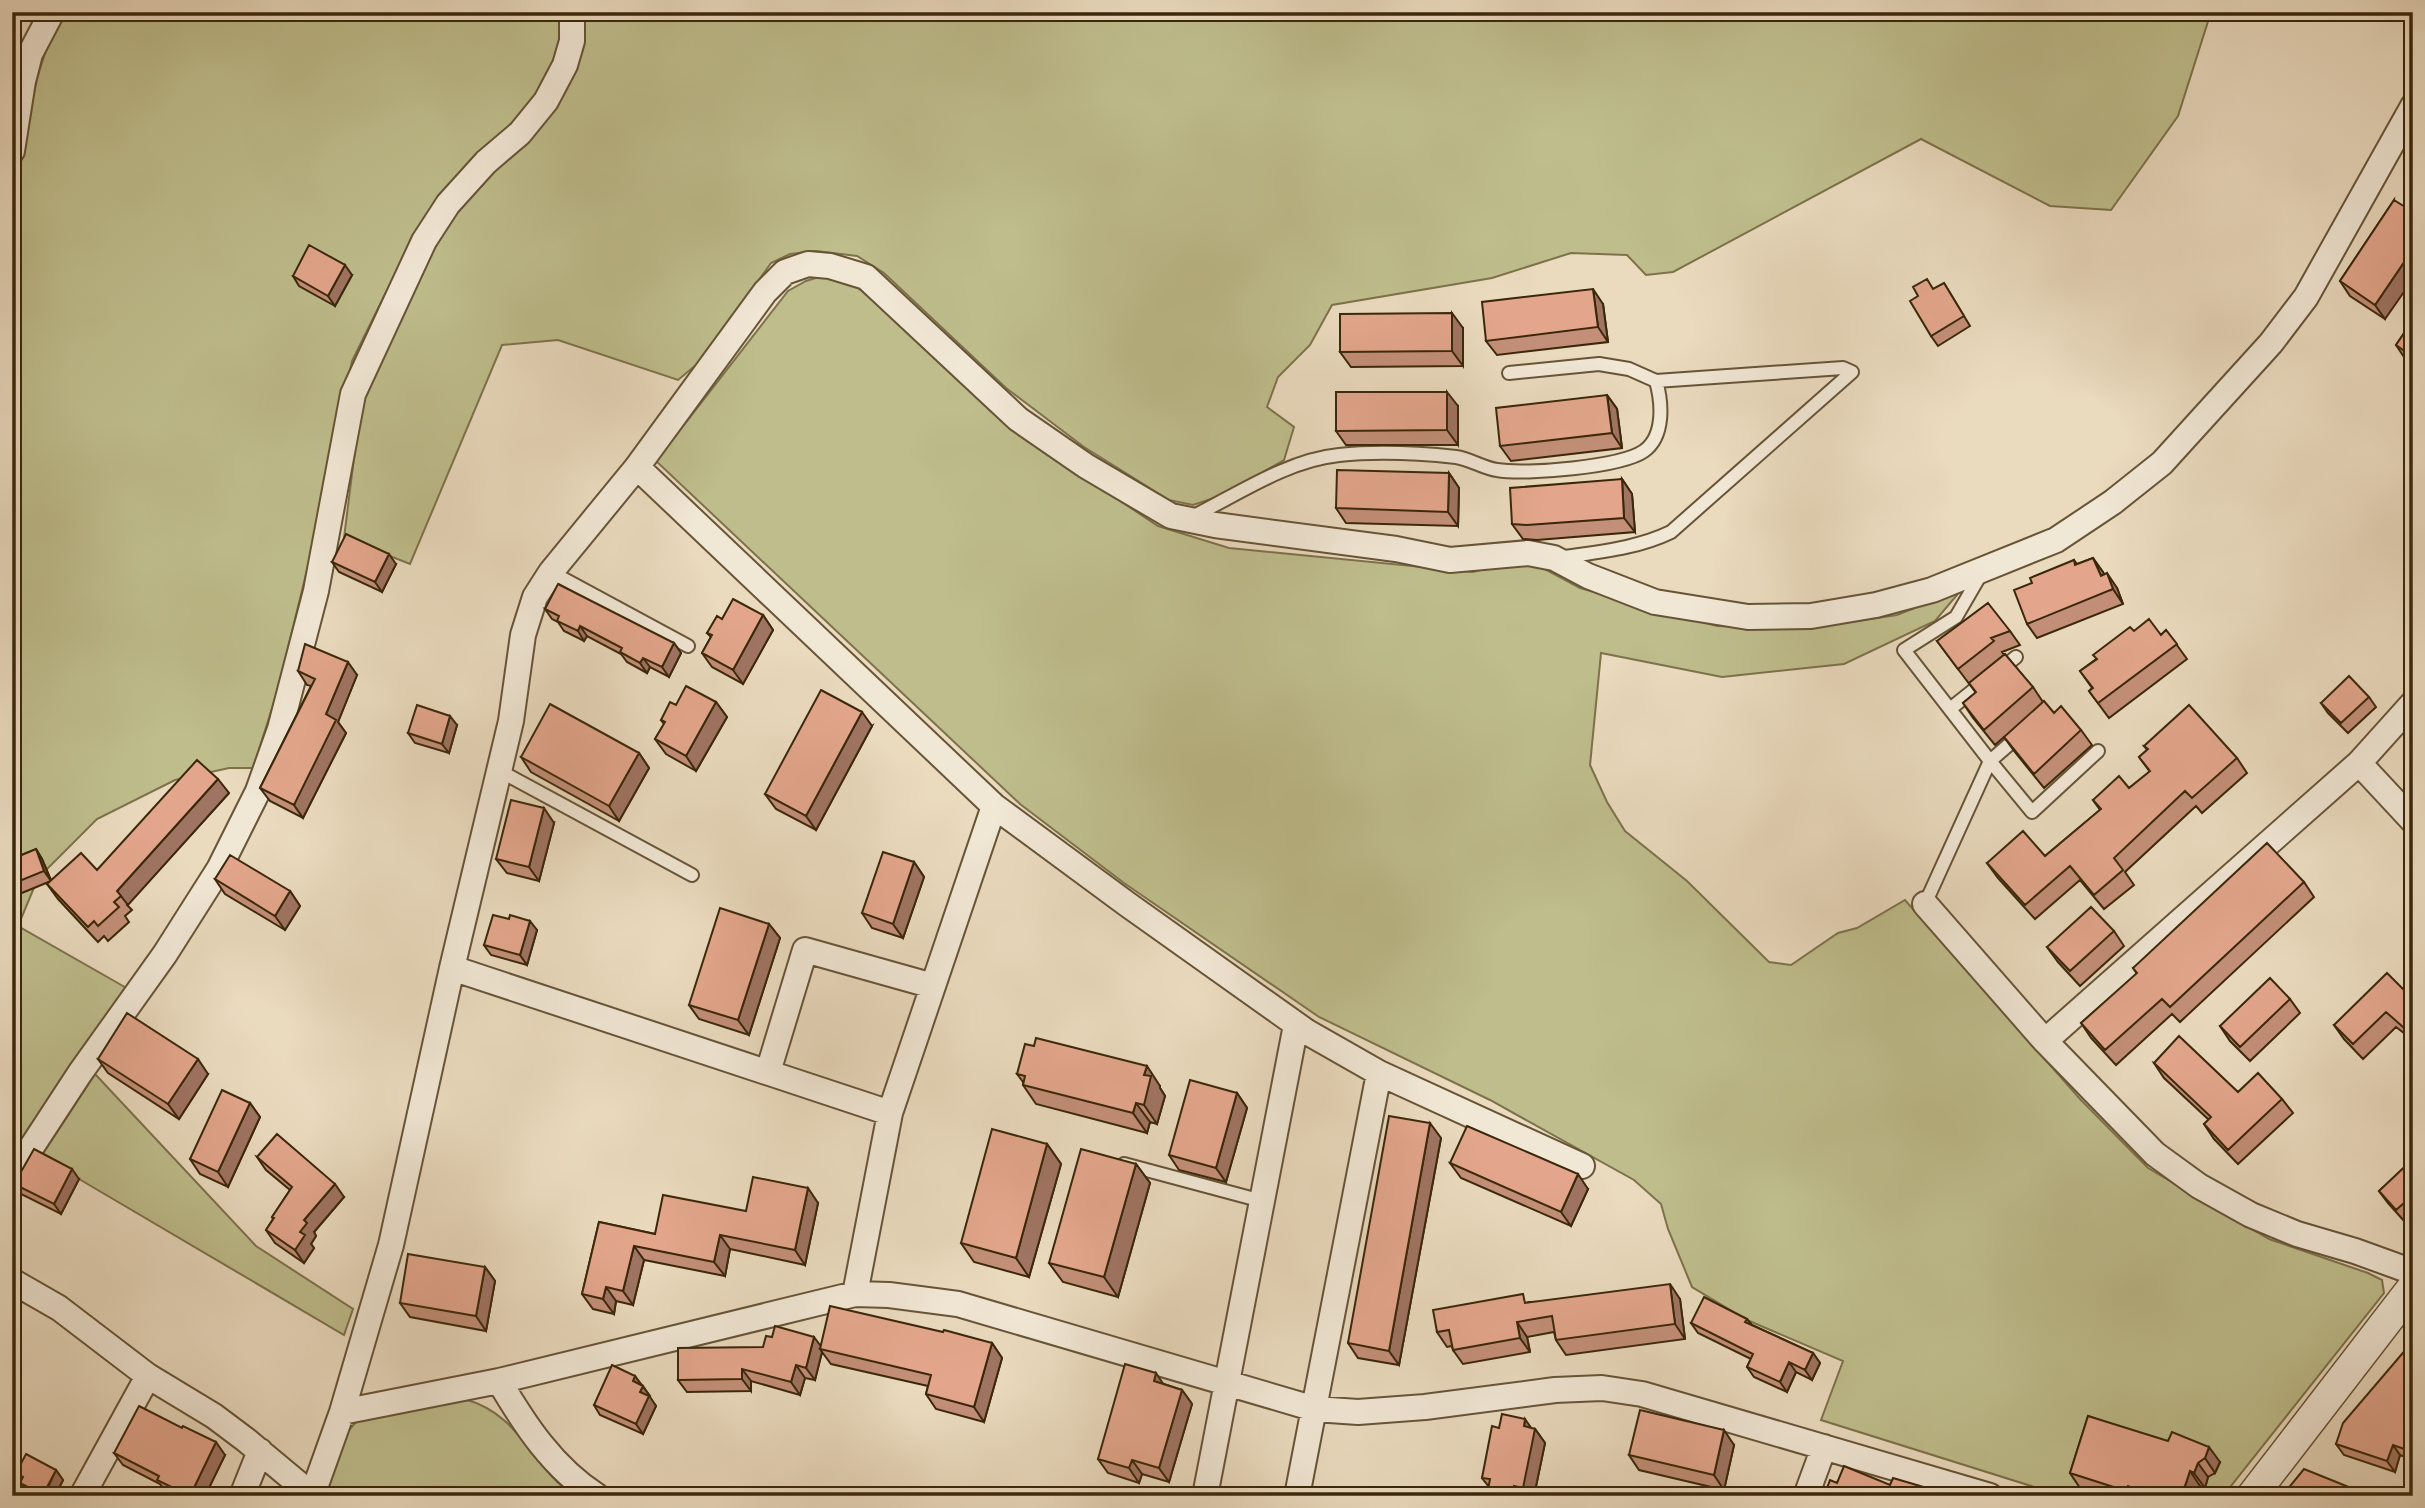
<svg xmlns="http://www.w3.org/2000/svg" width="2425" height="1508" viewBox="0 0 2425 1508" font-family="'Libre Caslon Text',serif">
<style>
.green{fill:#bfbd8c;stroke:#7d724b;stroke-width:2}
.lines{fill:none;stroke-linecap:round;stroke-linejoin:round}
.service-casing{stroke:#675437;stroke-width:16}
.minor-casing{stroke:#675437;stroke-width:28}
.tertiary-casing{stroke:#675437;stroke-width:33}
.service{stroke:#f1e7d5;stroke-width:12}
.minor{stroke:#f1e7d5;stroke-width:24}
.tertiary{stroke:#f1e7d5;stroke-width:30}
.wall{fill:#c38f78;stroke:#3b270a;stroke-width:2}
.shaded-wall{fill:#9f7462;stroke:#3b270a;stroke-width:2}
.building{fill:#e3a68c;stroke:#3b270a;stroke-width:2}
</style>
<rect width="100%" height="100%" fill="#eadabe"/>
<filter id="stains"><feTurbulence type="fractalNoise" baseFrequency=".00286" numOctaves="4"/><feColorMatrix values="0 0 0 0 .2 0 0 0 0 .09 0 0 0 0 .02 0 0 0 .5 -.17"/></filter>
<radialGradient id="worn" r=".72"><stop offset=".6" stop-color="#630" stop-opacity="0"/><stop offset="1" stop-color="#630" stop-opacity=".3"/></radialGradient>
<path class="green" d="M65 12H564V31L552 77 397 270 352 361 318 525 277 693 253 768H229L175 780 97 819 38 878 18 926 130 990 12 1171V194C32 130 28 71 65 12Z
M583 12H2211L2178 116 2111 210 2050 206 1921 139 1673 272 1646 275 1627 255 1571 253 1492 278 1332 305 1310 345 1278 377 1267 407 1294 427 1284 460 1223 495 1193 505 1169 500 1084 447 1006 388 884 273 857 256 816 251 790 254 771 263 702 360 678 380 558 340 502 345 410 564 344 538 361 402 411 281 472 187 520 145Z
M822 276 857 287 908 328 1027 439 1158 526 1229 548 1473 572 1517 561 1543 568 1580 588 1717 626 1810 628 1897 615 1962 589 1935 621 1844 664 1722 677 1601 653 1590 765 1607 802 1625 831 1687 881 1769 962 1791 965 1838 933 1857 928 1905 900 2080 1099 2148 1168 2269 1239 2368 1273 2382 1280 2384 1293 2223 1496H2063L1821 1420 1843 1361 1747 1320 1692 1287 1668 1229 1661 1204 1634 1180 1490 1100 1319 1017 1124 883 1020 804 656 461 788 291 806 281Z
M95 1074 256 1246 353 1309 344 1335 79 1179 40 1158Z
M464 1399C521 1414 530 1465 574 1496H320L348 1431 357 1421Z"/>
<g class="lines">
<g class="service-casing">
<path id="service" d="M1509 373 1599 364 1629 369 1656 381 1843 368 1852 372 1671 532C1636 549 1596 552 1558 558
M1192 517C1238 494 1288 460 1339 455 1377 451 1418 453 1456 457 1470 459 1483 468 1497 470 1526 475 1621 467 1644 451 1665 436 1662 402 1656 381
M551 572 688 646
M2000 670 2016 657
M1950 709 1985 681
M2020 735 1990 761 2032 812 2098 751
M500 771 692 875
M1925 904 1990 761 1904 650 1956 617 1981 574
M1124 1164 1262 1201"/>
</g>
<g class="minor-casing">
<path id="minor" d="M12 151 23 81 30 54 52 12
M637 467 994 806 1127 904 1307 1032 1379 1073 1582 1166
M2359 763 2413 821
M1925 904 2045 1041 2155 1154 2199 1186 2251 1215 2297 1234 2355 1251 2413 1272
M452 968 890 1113
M2045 1041 2359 763 2413 703
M768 1072 805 950 933 986
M12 1177 80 1073 165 954 219 869 258 791 280 729 316 591 353 394 424 241 448 204 486 162 520 133 546 101 565 65 572 41V12
M12 1281 59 1308 148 1376 214 1416 246 1440 312 1495
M855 1294 890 1113 994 806
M499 1381C525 1425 553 1468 597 1496
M342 1412 499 1381 855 1294 889 1295 958 1304 1315 1409 1358 1412 1425 1407 1555 1390 1602 1388 1642 1394 1990 1496
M82 1496 148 1376
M242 1496 260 1451
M312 1496 342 1412 391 1245 452 968 511 721 523 635 535 597 551 572 637 467 765 292 785 272 808 264 830 266 866 277 1018 419 1086 466 1171 516 1215 525 1396 549 1450 560 1528 553 1554 558 1588 576 1655 602 1748 617 1811 616 1876 605 1932 590 2056 540 2113 502 2162 463 2271 343 2306 297 2413 106
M1205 1496 1296 1025
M1297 1496 1379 1073
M1806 1496 1824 1447"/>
</g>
<g class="tertiary-casing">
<path id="tertiary" d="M2252 1496 2413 1287"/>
</g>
<use href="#service" class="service"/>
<use href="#minor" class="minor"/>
<use href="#tertiary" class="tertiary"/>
</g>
<path class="wall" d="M12 12H24L20 22 12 19Z
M2394 200 2385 319 2350 296 2340 281Z
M352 275 335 306 299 286 293 276Z
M1944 283 1970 326 1938 346 1931 336 1934 289Z
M1603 304 1608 342 1497 355 1486 341Z
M2413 320V365L2406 360 2396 345Z
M1463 328V366L1351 367 1340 352Z
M1607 395 1617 409 1622 448 1511 461 1500 446Z
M1458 406V445H1346L1336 431Z
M1449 473 1459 488 1458 526 1346 523 1336 508Z
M1622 479 1632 494 1635 532 1537 540 1523 539 1512 524Z
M2093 558 2104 574 2117 588 2123 604 2037 638 2027 624 2032 583 2074 560 2077 564Z
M332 562 396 564 382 592 339 572Z
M545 609 674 643 681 653 669 677 650 667 647 673 627 662 621 654 587 636 584 641 564 631 558 622 552 619Z
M763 615 773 630 743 684 712 667 702 653 711 637 707 633 722 619Z
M2166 630 2187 659 2109 718 2089 691 2092 688 2080 671 2134 631 2161 635Z
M2010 631 2020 645 2002 652 2004 655 2033 687 2043 702 2054 713 2081 730 2092 745 2044 788 2014 751 2004 737 1995 745 1973 718 1963 703 1976 693 1937 641Z
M298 671 357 675 338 722 346 733 303 818 270 801 260 788 311 686 307 685Z
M2369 697 2376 707 2348 733 2328 713 2321 703Z
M716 702 727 717 696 771 666 754 655 739 664 724 661 720 676 705Z
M457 725 449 753 415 743 408 733Z
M872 726 816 830 776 809 765 794Z
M2144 746 2237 758 2247 773 2202 813 2196 806 2125 872 2134 885 2104 909 2080 880 2035 919 1998 878 1987 863 2045 856 2100 810 2093 800 2129 788 2150 772 2139 757 2147 750Z
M639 753 649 768 619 821 531 772 521 757Z
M229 793 127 905 132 910 125 916 129 922 108 941 104 936 98 942 58 899 47 884 51 881 17 895 12 887V859L36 849 42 859 51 880 97 870Z
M554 823 539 881 507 873 496 859Z
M914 862 924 877 903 938 872 928 862 913Z
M215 879 290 891 300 906 285 930 225 894Z
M2304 882 2314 897 2180 1022 2172 1014 2116 1065 2091 1038 2081 1023 2137 974 2133 968Z
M509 919 537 930 527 965 491 955 484 945Z
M769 924 780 938 749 1035 699 1019 689 1005Z
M2114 931 2124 946 2080 986 2058 962 2047 947Z
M2290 999 2300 1013 2250 1061 2230 1041 2220 1026Z
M2413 999V1048L2407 1039 2409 1037 2396 1027 2363 1059 2344 1039 2334 1025Z
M98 1059 208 1074 179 1119 108 1073Z
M2154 1063 2238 1092 2282 1099 2293 1113 2238 1164 2214 1139 2204 1124 2209 1120 2164 1078Z
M1017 1074 1160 1086V1088L1165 1096 1157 1124 1150 1122 1147 1133 1036 1104 1023 1085V1082Z
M1237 1093 1247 1108 1226 1182 1179 1170 1169 1155Z
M250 1103 260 1117 228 1187 200 1174 190 1159Z
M1441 1138 1399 1365 1358 1358 1348 1343Z
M1047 1144 1061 1164 1029 1277 974 1262 961 1243Z
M257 1157 344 1197 314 1232 316 1236 311 1244 314 1248 304 1263 275 1243 266 1230 273 1219 272 1217 290 1190 266 1170Z
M2413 1159V1215L2405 1222 2388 1203 2379 1191Z
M1450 1163 1588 1189 1571 1226 1461 1178Z
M1136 1164 1150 1183 1118 1297 1063 1282 1049 1263Z
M79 1179 61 1214 21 1194 14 1184Z
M818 1203 805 1265 730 1249 725 1276 644 1260 633 1305 616 1301 614 1314 593 1309 582 1294 599 1222 655 1234 746 1211Z
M485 1267 495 1281 486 1331 410 1317 400 1303Z
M1680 1299 1685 1339 1566 1355 1556 1340 1554 1332 1527 1337 1530 1352 1463 1364 1453 1350 1452 1346 1447 1347 1437 1332 1529 1302Z
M1747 1319 1752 1325 1813 1353 1820 1363 1812 1380 1796 1372 1787 1392 1754 1377 1747 1367 1751 1359 1698 1333 1691 1323Z
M2413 1341V1460L2400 1455 2395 1472 2344 1455 2336 1444Z
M992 1343 1002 1358 984 1422 936 1409 926 1394 928 1386 831 1364 822 1352 815 1380 805 1378 800 1395 751 1381V1391L687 1392 678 1380 821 1346Z
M635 1376 650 1396 649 1397 656 1406 643 1434 600 1415 594 1405Z
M1164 1384 1182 1390 1192 1404 1169 1482 1142 1474 1139 1483 1108 1473 1098 1459Z
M2088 1416 2220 1462 2215 1473 2208 1477 2205 1488 2200 1486 2197 1496H2105L2080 1488 2070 1473Z
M1499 1428 1535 1429 1545 1443 1534 1496H1493L1488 1490 1489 1487 1482 1478Z
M1734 1445 1724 1490 1639 1470 1629 1455Z
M114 1453 225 1455 205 1496H173L166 1492 160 1484 123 1465Z
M56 1470 63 1480 55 1496H32L27 1493 20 1483 21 1481 16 1473Z"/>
<path class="shaded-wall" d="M13 12H24L20 22Z
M2413 249V279L2385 319 2375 305Z
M345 265 352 275 335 306 328 296Z
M1593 289 1603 304 1608 342 1598 327Z
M1452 313 1463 328V366L1452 351Z
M1447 392 1458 406V445L1447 430Z
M1607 395 1617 409 1622 448 1612 433Z
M1449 473 1459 488 1458 526 1448 512Z
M1622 479 1632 494 1635 532 1624 518Z
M389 554 396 564 382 592 375 582Z
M2093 558 2103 572 2111 591 2101 576Z
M2107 573 2117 588 2123 604 2113 589Z
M763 615 773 630 743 684 733 670Z
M580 626 587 636 584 641 578 631Z
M674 643 681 653 669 677 662 667Z
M643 658 650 667 647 673 640 663Z
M348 662 357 675 338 722 346 733 303 818 294 805 326 714Z
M716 702 727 717 696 771 686 756Z
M862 712 872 726 816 830 806 816Z
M450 716 457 725 449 753 442 744Z
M639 753 649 768 619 821 609 806Z
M218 779 229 793 128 905 117 891Z
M544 808 554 823 539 881 529 867Z
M36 849 42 859 51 881 44 871Z
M914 862 924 877 903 938 893 924Z
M290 891 300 906 285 930 275 916Z
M530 921 537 930 527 965 520 955Z
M769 924 780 938 749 1035 738 1020Z
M198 1059 208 1074 179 1119 168 1104Z
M1147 1066 1160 1086V1088L1165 1096 1157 1124 1144 1105V1075Z
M1237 1093 1247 1108 1226 1182 1216 1168Z
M250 1103 260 1117 228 1187 218 1172Z
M1136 1103 1150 1122 1147 1133 1133 1113Z
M1430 1123 1441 1138 1399 1365 1389 1351Z
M1047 1144 1061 1164 1029 1277 1016 1258Z
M1136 1164 1150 1183 1118 1297 1104 1277Z
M72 1169 79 1179 61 1214 54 1204Z
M1578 1174 1588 1189 1571 1226 1561 1212Z
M335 1184 344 1197 314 1232 316 1236 311 1244 314 1248 304 1263 295 1250 304 1220Z
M808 1188 818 1203 805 1265 795 1250Z
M720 1235 730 1249 725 1276 714 1262Z
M634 1246 644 1260 633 1305 623 1291Z
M485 1267 495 1281 486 1331 476 1316Z
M1670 1284 1680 1299 1685 1339 1675 1324Z
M606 1287 616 1301 614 1314 603 1299Z
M1517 1322 1527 1337 1530 1352 1520 1338Z
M814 1337 823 1349H820L822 1352 815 1380 806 1368Z
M992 1343 1002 1358 984 1422 974 1407Z
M1813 1353 1820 1363 1812 1380 1805 1370Z
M1789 1362 1796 1372 1787 1392 1780 1382Z
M796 1365 805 1378 800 1395 791 1382Z
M742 1369 751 1381V1391L742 1379Z
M1156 1373 1166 1388 1154 1381Z
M635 1376 642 1386 633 1381Z
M643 1386 656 1406 643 1434 636 1424 640 1392Z
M1182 1390 1192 1404 1169 1482 1159 1468Z
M1525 1419 1534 1432 1535 1429 1545 1443 1534 1496H1528L1523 1488 1524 1426Z
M1724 1430 1734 1445 1724 1490 1714 1475Z
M216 1442 225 1455 205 1496H190Z
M2393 1445 2400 1455 2395 1472 2387 1461Z
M2209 1447 2220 1462 2215 1473 2205 1458Z
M1132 1460 1142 1474 1139 1483 1129 1468Z
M2198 1463 2208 1477 2205 1488 2194 1473Z
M56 1470 63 1480 55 1496H44Z
M2190 1471 2200 1486 2197 1496H2191L2185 1486Z
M1514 1486 1521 1496H1513V1495Z
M2128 1486 2135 1496H2130L2126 1491Z"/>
<path class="building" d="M2394 200 2413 212V249L2375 305 2340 281Z
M309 245 345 265 328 296 293 276Z
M1927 279 1933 289 1944 283 1964 316 1931 336 1910 301 1918 296 1913 287Z
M1593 289 1598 327 1486 341 1482 302Z
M1452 313V351L1340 352V314Z
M2413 320V357L2396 345Z
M1336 392H1447V430L1336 431Z
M1607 395 1612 433 1500 446 1496 408Z
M1337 470 1449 473 1448 512 1336 508Z
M1622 479 1624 518 1527 525 1512 524 1510 488Z
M346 534 389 554 375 582 332 562Z
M2093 558 2101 576 2107 573 2113 589 2027 624 2014 590 2032 583 2030 578 2074 560 2075 565Z
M558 584 674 643 662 667 643 658 640 663 620 652 622 648 580 626 578 631 557 621 559 616 545 609Z
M733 599 763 615 733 670 702 653 712 635 707 633 717 616 722 619Z
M1988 603 2010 631 1991 638 1994 641 1958 669 1937 641Z
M2149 619 2161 635 2166 630 2177 644 2098 703 2089 691 2093 688 2080 671 2097 659 2093 655 2130 627 2134 631Z
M305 644 348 662 326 714 336 720 294 805 260 788 315 679 298 671Z
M2005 654 2033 687 1984 730 1963 703 1976 692 1969 683Z
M2349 676 2369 697 2341 723 2321 703Z
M686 686 716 702 686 756 655 739 665 722 661 720 670 702 676 705Z
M821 690 862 712 806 816 765 794Z
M2044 701 2054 713 2061 706 2081 730 2034 774 2004 737Z
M550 704 639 753 609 806 521 757Z
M417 705 450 716 442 744 408 733Z
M2189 705 2237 758 2192 798 2185 791 2114 858 2123 870 2094 895 2070 866 2025 905 1987 863 2023 831 2045 856 2101 809 2093 800 2119 776 2129 788 2150 771 2139 757 2148 749 2144 746Z
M197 760 218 779 117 891 121 896 114 902 119 907 98 926 94 921 88 927 47 884 81 853 97 870Z
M511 800 544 808 529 867 496 859Z
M2267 843 2304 882 2170 1007 2162 999 2105 1050 2081 1023 2137 973 2133 968Z
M36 849 44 871 12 884V859Z
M883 852 914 862 893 924 862 913Z
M230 855 290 891 275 916 215 879Z
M2091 907 2114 931 2070 971 2047 947Z
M720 908 769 924 738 1020 689 1005Z
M493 915 509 919 510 915 530 921 520 955 484 945Z
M2387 973 2413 999V1045L2407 1039 2411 1034 2386 1012 2353 1044 2334 1025Z
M2270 978 2290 999 2240 1047 2220 1026Z
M127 1013 198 1059 168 1104 98 1059Z
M2179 1036 2238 1092 2258 1073 2282 1099 2228 1150 2204 1124 2211 1117 2154 1063Z
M1036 1038 1147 1066 1144 1075 1151 1076 1144 1105 1136 1103 1133 1113 1023 1085 1025 1076 1017 1074 1025 1044 1034 1046Z
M1190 1080 1237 1093 1216 1168 1169 1155Z
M222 1090 250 1103 218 1172 190 1159Z
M1389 1116 1430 1123 1389 1351 1348 1343Z
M1467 1126 1578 1174 1561 1212 1450 1163Z
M992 1129 1047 1144 1016 1258 961 1243Z
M277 1134 335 1184 304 1220 307 1223 300 1232 305 1235 295 1250 266 1230 274 1218 272 1217 292 1187 257 1157Z
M34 1149 72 1169 54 1204 14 1184Z
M1081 1149 1136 1164 1104 1277 1049 1263Z
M2413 1159V1195L2396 1210 2379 1191Z
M753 1177 808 1188 795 1250 720 1235 714 1262 634 1246 623 1291 606 1287 603 1299 582 1294 599 1222 655 1234 663 1195 746 1211Z
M408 1254 485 1267 476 1316 400 1303Z
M1670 1284 1675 1324 1556 1340 1552 1316 1517 1322 1520 1338 1453 1350 1449 1330 1437 1332 1433 1310 1523 1294 1525 1303Z
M1704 1297 1747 1319 1745 1322 1813 1353 1805 1370 1789 1362 1780 1382 1747 1367 1753 1354 1691 1323Z
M830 1306 943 1332 944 1330 992 1343 974 1407 926 1394 931 1375 820 1349Z
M775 1326 814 1337 806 1368 796 1365 791 1382 742 1369V1379L678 1380V1348L763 1347 766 1336 772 1337Z
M2413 1341V1452L2393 1445 2387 1461 2336 1444 2343 1423Z
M1125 1364 1156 1373 1154 1381 1182 1390 1159 1468 1132 1460 1129 1468 1098 1459Z
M612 1365 635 1376 633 1381 643 1386 640 1392 649 1396 636 1424 594 1405Z
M139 1406 182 1428 183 1426 216 1442 190 1496 157 1480 159 1476 114 1453Z
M1640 1410 1724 1430 1714 1475 1629 1455Z
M1502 1414 1525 1419 1524 1426 1535 1429 1523 1488 1514 1486 1513 1495 1488 1490 1490 1479 1482 1478 1492 1426 1499 1428Z
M2088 1416 2168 1441 2172 1432 2209 1447 2205 1458 2198 1463 2194 1473 2190 1471 2185 1486 2171 1496H2152L2128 1486 2126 1491 2070 1473Z
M26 1454 56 1470 43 1495 20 1483 23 1477 16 1473Z
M1844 1466 1890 1485 1893 1478 1954 1496H1824L1830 1480 1837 1483Z
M2304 1469 2371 1496H2282Z"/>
<rect width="2425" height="1508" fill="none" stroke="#eadabe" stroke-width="42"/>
<rect x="14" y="14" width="2397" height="1480" fill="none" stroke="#3b270a" stroke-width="3.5"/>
<rect x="21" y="21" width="2383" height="1466" fill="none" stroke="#3b270a" stroke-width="2"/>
<rect width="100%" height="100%" filter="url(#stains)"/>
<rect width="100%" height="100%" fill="url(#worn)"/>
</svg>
